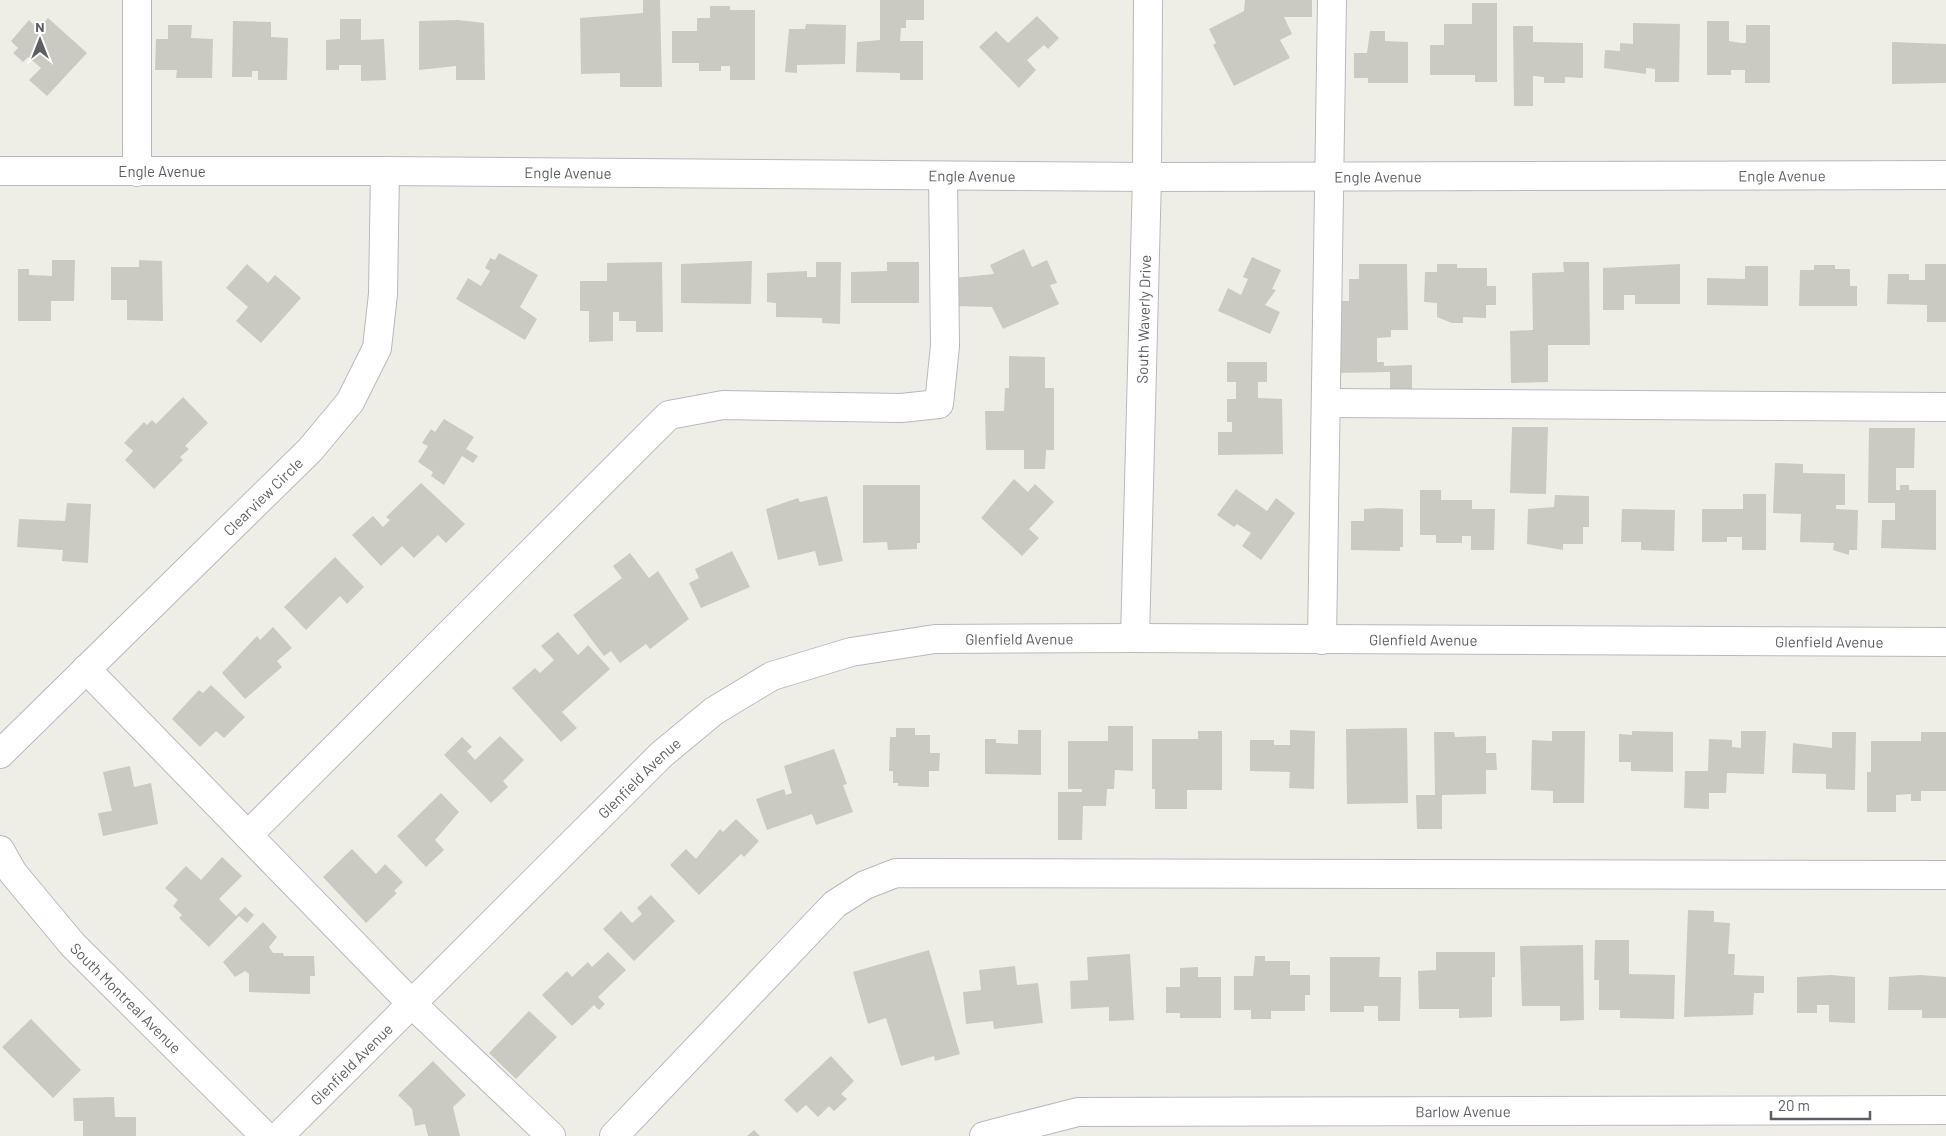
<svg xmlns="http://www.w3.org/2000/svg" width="1946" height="1136" viewBox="0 0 1946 1136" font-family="Barlow,sans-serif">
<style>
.building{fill:#cac9c2}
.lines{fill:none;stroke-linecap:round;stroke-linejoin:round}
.minor-casing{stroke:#b8b9be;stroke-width:30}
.minor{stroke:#fff;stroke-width:28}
.labels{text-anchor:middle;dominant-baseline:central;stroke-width:4;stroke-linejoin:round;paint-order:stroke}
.street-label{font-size:15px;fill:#5d5f65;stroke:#fff}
</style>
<rect width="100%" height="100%" fill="#efeee6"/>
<path class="building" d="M643 0H660L662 87H620V73L581 74 580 18 643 13Z
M880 0H924V20H906V28H901L900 41H923V80H900V73L856 72 857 42 880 40Z
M1245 0H1312V17H1284L1292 34 1280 40 1290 58 1234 86 1213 45 1216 43 1209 29 1244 11Z
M1472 3H1497V82H1475V75H1430V45H1444V24H1472Z
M710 6H730V10H755V80H730V66H721V71H699V63H672V31H697V18H710Z
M1037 16 1059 38 1048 49 1044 45 1027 60 1036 70 1019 88 979 47 996 31 1008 43Z
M48 18 87 53 47 96 29 80 41 68 28 57 23 62 13 53 18 48 11 41 29 20 38 29Z
M340 19H361V40L384 39 386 80 361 81V65H339V70H326V40L340 39Z
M458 20 484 23 485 80H456V66L419 70V21Z
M233 21 271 22V37L288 38 287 80H258V71H252V77H232Z
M1707 21H1729V41L1741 43H1746V25H1770V83H1745V70H1731V75H1707Z
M1633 23 1680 24 1679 82H1655V69L1646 68V74L1604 68 1605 50 1620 51V43L1633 44Z
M806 24 846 25 845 64 797 65V73L785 72 789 29H805Z
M168 25H192L191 38 213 39 212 78H176L177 70H155L156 39H168Z
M1513 26H1533V42L1583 43V78L1565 77V83H1544V77L1533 76V106H1514Z
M1370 31H1385V41L1408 42V83H1368V78H1354V53H1367Z
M1892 42 1946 44V83L1892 84Z
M1024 249 1032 267 1047 260 1057 283 1050 285 1059 304 1003 329 992 307 954 306V278L994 274 990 265Z
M499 253 538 275 520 307 537 319 525 340 456 299 468 278 481 286 490 271 485 268 490 258 495 260Z
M1252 257 1281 270 1272 289 1276 290 1265 305 1280 312 1270 334 1218 311 1228 288 1241 295 1248 279 1243 277Z
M52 260H75L74 301H51V321H18V269H29V275L52 276Z
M139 260 162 261 163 321 127 320V300H111V267H139Z
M752 261 751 304 681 303V264Z
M662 262 663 332H636V321H619V312H613V341L589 342V311H580V281H607V263Z
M816 262H841L840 324 822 323V318L776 317V303L767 302V273L807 271V277H816Z
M887 262H919V303H851V272L887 271Z
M1563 262H1589L1590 345H1548V382L1511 383 1510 331 1533 330 1532 273 1564 272Z
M247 264 268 283 275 275 301 298 261 343 236 321 248 307 226 288Z
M1359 264H1407L1408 330H1391V337L1377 338V362H1384V366L1412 365V390H1390V372L1337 373 1336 301H1349V279H1359Z
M1437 264H1457V268H1487V286H1496V305H1486V318L1463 317V323H1452L1437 317V303L1424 302 1425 272H1437Z
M1680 264V304H1635V295H1624V310H1603V268Z
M1925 264H1946V322H1927V305L1887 304 1888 274H1909V280H1925Z
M1814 265H1835V269H1850V286H1857V306H1799L1800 270H1814Z
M1745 266H1768V306L1707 305V278L1745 279Z
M1009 356 1045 357V388H1054V450H1046L1045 469H1024V450H986L985 411H1004L1005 388H1009Z
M1227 362H1267V382H1258V398L1282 399 1283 454 1218 455V432H1232V422H1227V399H1236V382H1227Z
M183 397 208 423 185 446 189 449 180 457 183 460 154 489 125 460 133 451 124 443 144 422 147 425 152 420 156 424Z
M444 419 474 437 466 449 478 456 473 463 462 456 444 485 431 476 433 472 418 462 428 446 422 443 431 429 435 432Z
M1512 427H1548L1546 494 1510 493Z
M1869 428H1915L1914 468H1896V490H1900V485H1909V490H1936V550L1881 548 1882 520H1895V503H1868Z
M1775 463 1803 464V473L1845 474V505H1836V509L1858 510 1857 550H1849V555L1833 550 1834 543 1800 542 1801 514 1773 513Z
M1014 479 1028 492 1035 484 1054 502 1029 529 1039 538 1022 556 981 518Z
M421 483 465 524 446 543 438 535 414 558 402 546 381 566 352 535 373 516 383 527 390 520 386 517Z
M863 485H920V543H917V549L888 550 887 542 863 543Z
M1236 489 1267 511 1276 498 1295 513 1261 560 1242 546 1251 533 1237 524 1234 527 1217 515Z
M1420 490H1441V500H1472V509H1495L1494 550H1471V536H1462V543H1436V535H1420Z
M1743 494H1766V550H1742V537H1727V542H1702V509H1743Z
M1555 495 1589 496V527H1583V544H1563V550L1527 544 1528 509 1554 507Z
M827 496 843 561 819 566 815 551 778 560 766 509 798 498 800 502Z
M67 503 91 504 88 563 62 561 63 550 17 547 19 519 65 521Z
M1380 508 1403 509V547H1400V551L1351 550V521H1364V509Z
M1622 509 1675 510 1674 551 1641 550V542H1621Z
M732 551 750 587 701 608 689 583 699 578 695 569Z
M630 553 649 578 658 571 689 619 650 649 646 644 620 663 611 651 604 656 573 615 622 578 613 566Z
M335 557 364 587 347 604 340 596 306 630 284 607Z
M273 627 292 648 277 661 282 667 245 699 222 673 257 636 260 640Z
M558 632 578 655 588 645 610 669 562 712 577 728 561 742 512 688 535 668 540 673 554 660 541 646Z
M211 685 245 717 224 738 216 731 200 747 172 719 199 690 203 693Z
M1108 726H1133V771L1115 770 1114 789H1107L1106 806H1083L1082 840H1058V792H1082V789H1068V741H1108Z
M896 728H915V735H930V753H940L939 771H929V787L898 786V783H893V771H889L890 737H896Z
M1407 728 1408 803 1347 804 1346 729Z
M1018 730H1041V775L985 774V739H996V743L1018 744Z
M1290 730 1315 731 1314 789 1289 788 1290 772 1250 771V740H1274V745H1290Z
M1198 731H1222V790H1187V809H1155V789H1152V739H1198Z
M1552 731H1585L1584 803H1553V791L1531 790 1532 740 1552 741Z
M1632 731 1673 732V772L1631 771V762H1619V734L1632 735Z
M1741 731H1766L1764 774 1727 773 1726 793H1709V809L1684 808 1685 771H1708L1709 739 1732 740V747L1741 748Z
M1434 732H1454L1455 737 1486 736V753H1496L1497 770H1486V794L1442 795V829H1417L1416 795H1435Z
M1832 732H1856L1855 790 1826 789V774L1792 773 1793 743 1832 748Z
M1921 732H1946V791H1921V801H1911V794L1896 795V812H1867V772H1871V741H1921Z
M500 736 524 760 503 781 508 787 491 803 444 755 462 737 472 747 467 751 475 760Z
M834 749 847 784 843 785 853 812 816 825 812 814 767 830 756 799 784 789 786 795 792 793 784 766Z
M130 766 134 787 151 783 158 824 103 836 98 813 112 811 103 772Z
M441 793 459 812 435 840 444 850 426 867 397 836Z
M736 819 759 841 744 857 741 854 699 895 670 865 686 849 696 859 720 829 723 832Z
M352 849 376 874 385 864 403 882 394 891 397 893 366 923 323 877Z
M222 857 242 876 219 899 236 916 245 907 254 915 247 923 239 916 209 947 179 918 182 915 173 906 178 900 165 888 186 866 201 880Z
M651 895 675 921 634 961 603 929 621 911 632 923 642 914 637 908Z
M1688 910 1714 911V922L1730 923 1728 954H1735L1734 975 1764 976V993H1754L1753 1015 1684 1017Z
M263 922 277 937 269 947 273 953H283L284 956H314L315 976H310V994L249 992V974L245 971 235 977 223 962Z
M1595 940H1629V974L1675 975 1674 1019 1620 1018V1010H1599V980H1594Z
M1583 945 1584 1020 1560 1021V1006H1522L1520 946Z
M929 950 960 1054 935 1061 934 1056 901 1066 886 1018 868 1024 853 972Z
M608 952 626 970 598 997 605 1004 599 1010 594 1005 572 1026 542 995 567 971 572 977 588 962 592 967Z
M1436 952H1495V977H1492V1017L1459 1018V1009H1419L1418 971 1436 970Z
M1130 954 1134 1020 1109 1021V1007L1071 1009 1070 981 1088 980 1087 957Z
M1255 956H1265V961H1290V975H1310V995H1305V1011H1271V1019H1251V1010H1234V976H1253Z
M1330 957H1380L1379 977H1401L1400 1021H1378V1006H1364V1012H1330Z
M1015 966 1017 985 1038 983 1043 1023 994 1029 993 1021 966 1024 963 992 981 990 979 970Z
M1198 967V977H1221V1018H1180V1013H1166V987H1180V968Z
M1831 975 1855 977V1023L1829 1022V1005H1817V1013H1797V977Z
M1920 975 1946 977V1018H1922V1010H1888L1889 977Z
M529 1011 557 1037 516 1079 489 1053Z
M31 1019 81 1070 53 1098 2 1047Z
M831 1056 854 1081 841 1094 847 1099 834 1111 829 1106 818 1117 806 1105 797 1113 784 1100Z
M433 1061 466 1095 453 1107 460 1136H428L425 1124 415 1126 412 1109 398 1095Z
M114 1097 115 1117H136V1136H83V1121H74L73 1098Z
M754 1130 760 1136H747Z"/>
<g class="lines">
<g class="minor-casing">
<g id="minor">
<path d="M137 0V172"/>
<path id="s1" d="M0 171H385L1147 177 1946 175"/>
<path d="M1327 403 1946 407"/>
<path id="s2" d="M1135 638 1147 177 1148 0"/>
<path d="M1322 640 1332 0"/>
<path d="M86 669 411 1003 551 1136"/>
<path id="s3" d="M0 754 310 450 350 402 377 348 383 294 385 171"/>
<path d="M248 835 669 415 723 405 901 408 939 404 945 346 943 176"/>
<path id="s4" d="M0 850 13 873 73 945 265 1136"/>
<path id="s5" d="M279 1136 662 754 714 711 772 676 851 652 935 639 1135 638 1946 642"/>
<path d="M614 1136 835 904 865 885 896 873 1946 875"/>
<path id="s6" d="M984 1136 1078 1112 1946 1110"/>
</g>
</g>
<use href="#minor" class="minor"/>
</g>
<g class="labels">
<g class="street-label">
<text stroke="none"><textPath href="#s1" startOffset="162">Engle Avenue</textPath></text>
<text stroke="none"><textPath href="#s1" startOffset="568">Engle Avenue</textPath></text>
<text stroke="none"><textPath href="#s1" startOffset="972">Engle Avenue</textPath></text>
<text stroke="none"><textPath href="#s1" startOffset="1378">Engle Avenue</textPath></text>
<text stroke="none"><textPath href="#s1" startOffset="1782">Engle Avenue</textPath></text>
<text stroke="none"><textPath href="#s2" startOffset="319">South Waverly Drive</textPath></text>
<text stroke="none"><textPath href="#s3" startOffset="368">Clearview Circle</textPath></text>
<text stroke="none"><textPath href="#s5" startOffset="928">Glenfield Avenue</textPath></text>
<text stroke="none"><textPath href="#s5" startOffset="1332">Glenfield Avenue</textPath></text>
<text stroke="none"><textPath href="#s5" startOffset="1738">Glenfield Avenue</textPath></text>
<text stroke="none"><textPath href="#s5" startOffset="508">Glenfield Avenue</textPath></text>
<text stroke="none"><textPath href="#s4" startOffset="195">South Montreal Avenue</textPath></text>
<text stroke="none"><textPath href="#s5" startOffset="102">Glenfield Avenue</textPath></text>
<text stroke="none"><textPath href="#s6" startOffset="482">Barlow Avenue</textPath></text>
</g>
</g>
<g transform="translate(40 40)" stroke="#ffffff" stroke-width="4" paint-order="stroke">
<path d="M0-4L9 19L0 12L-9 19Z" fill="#5d5f65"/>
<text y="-8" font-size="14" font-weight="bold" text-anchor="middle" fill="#5d5f65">N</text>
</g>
<path d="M1771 1111v8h99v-8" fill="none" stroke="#5d5f65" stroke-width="2.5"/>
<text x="1778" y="1111" font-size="15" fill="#5d5f65" stroke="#ffffff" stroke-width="4" paint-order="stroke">20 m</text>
</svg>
